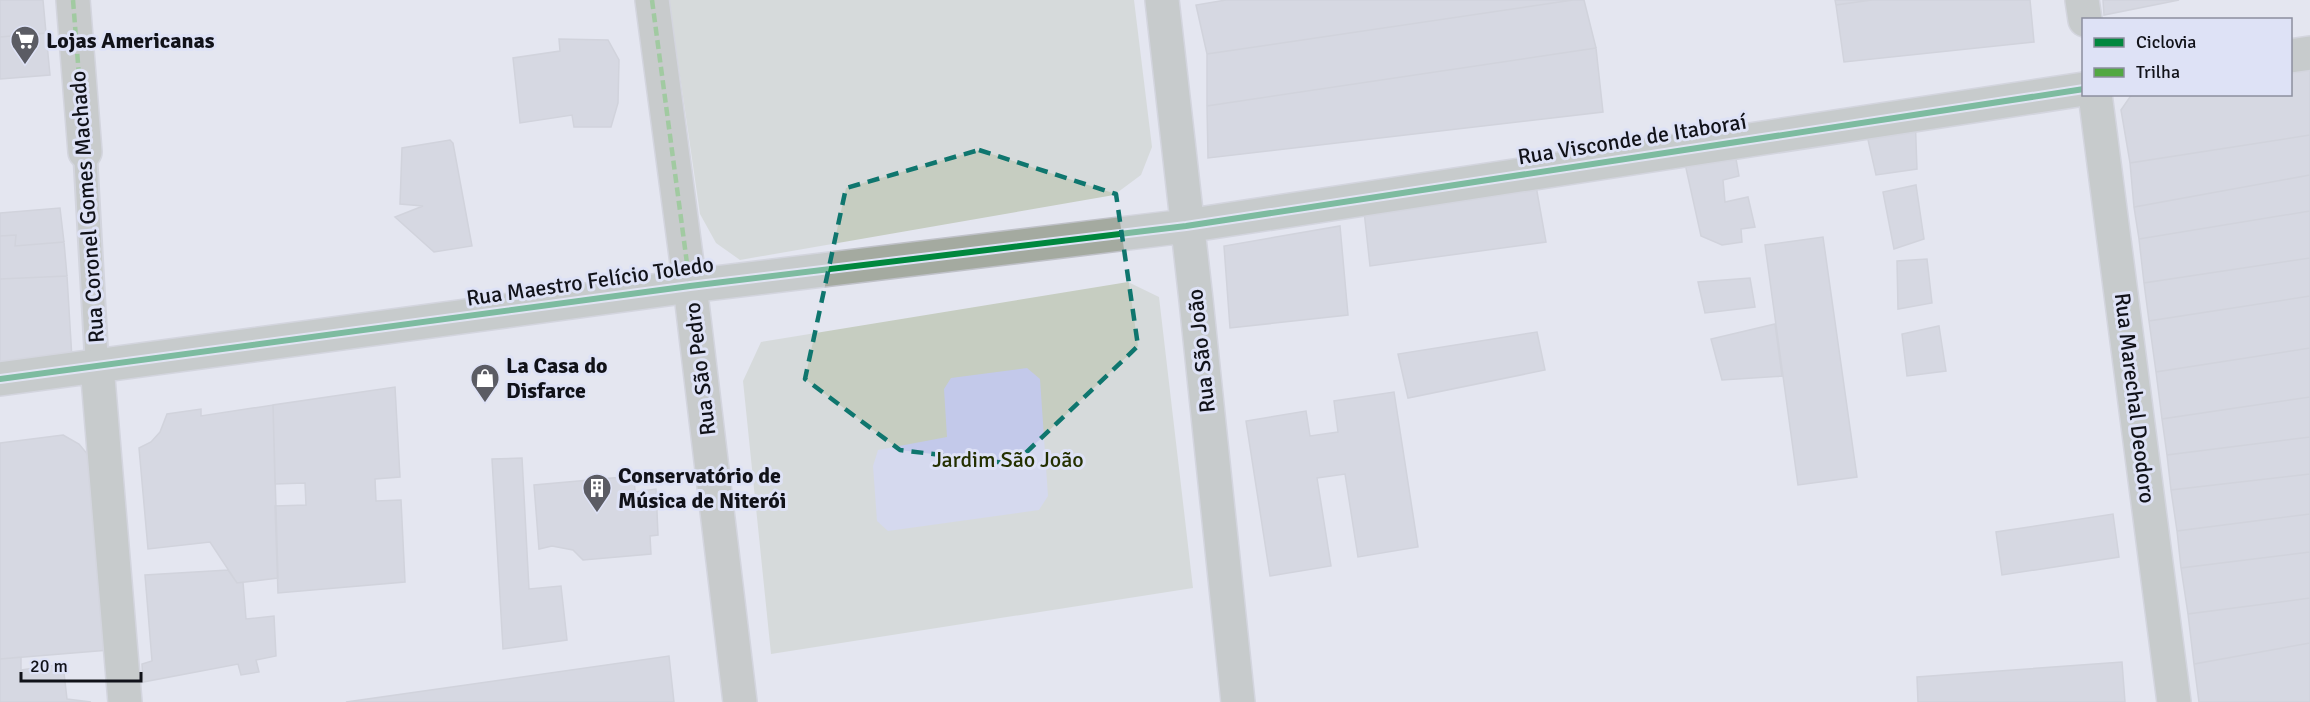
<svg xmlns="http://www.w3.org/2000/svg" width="2310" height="702" viewBox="0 0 2310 702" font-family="Signika,sans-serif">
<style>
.green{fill:#c6cdc1}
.water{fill:#c3c9ea}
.building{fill:#c6c8d0;stroke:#babcc3;stroke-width:1.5}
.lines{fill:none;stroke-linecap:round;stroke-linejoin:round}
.lane-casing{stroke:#bfc1c8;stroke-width:26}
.street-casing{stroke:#bfc1c8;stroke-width:36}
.secondary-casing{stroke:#bfc1c8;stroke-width:36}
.lane{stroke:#a6aaa0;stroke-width:22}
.street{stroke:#a6aaa0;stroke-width:33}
.secondary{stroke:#a4aaa0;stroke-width:33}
.quiet{stroke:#51a842;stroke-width:4.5;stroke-dasharray:9 4.5;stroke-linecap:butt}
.cycleway-casing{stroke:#dee2f6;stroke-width:10}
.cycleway{stroke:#00873e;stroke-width:6}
.marked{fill:none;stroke:#0f766e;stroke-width:4.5;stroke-dasharray:12 8;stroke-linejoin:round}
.labels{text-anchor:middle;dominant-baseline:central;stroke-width:6;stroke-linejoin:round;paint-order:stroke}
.poi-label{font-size:22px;font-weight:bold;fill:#111219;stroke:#dee2f6;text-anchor:start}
.street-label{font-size:22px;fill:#111219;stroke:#dee2f6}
.park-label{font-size:22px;fill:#243000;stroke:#dee2f6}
</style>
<rect width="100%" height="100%" fill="#e4e6f0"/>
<path class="green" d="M669 0H1134L1152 147 1141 175 1114 195 740 260 716 243 700 214Z
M1128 282 1159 297 1193 588 771 654 743 381 761 342Z"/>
<path class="water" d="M1027 368 1040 379 1048 496 1039 510 888 531 877 521 873 466 878 450 947 437 944 389 951 378Z"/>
<path class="building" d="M0 0H43L46 33 0 37Z
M1226 0H1573L1207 54 1196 5Z
M1573 0H1584L1596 48 1207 106V54Z
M1835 0H1872L1836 5Z
M1872 0H2030L2034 42 1844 62 1836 5Z
M2103 0H2179L2104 15Z
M46 33 50 75 0 79V37Z
M559 39 608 40 619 60 618 103 611 127H574L572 115 520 123 513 58 560 51Z
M1596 48 1603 112 1208 158 1207 106Z
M2310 66V135L2130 163 2121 110 2132 94H2290V69Z
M1915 114 1917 169 1876 175 1864 122Z
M2310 135V175L2134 207 2130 163Z
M450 140 453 143 472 246 434 252 395 217 423 206 400 204 402 148Z
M1733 142 1739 176 1723 180 1725 202 1748 197 1755 227 1741 229 1742 242 1722 245 1701 236 1682 150Z
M2310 175V211L2139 239 2134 207Z
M1916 185 1924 239 1894 249 1883 192Z
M1536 186 1546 242 1370 266 1364 211Z
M60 208 64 242 15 246 16 235 0 236V213Z
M2310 211V258L2144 283 2139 239Z
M1340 226 1348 315 1230 328 1224 246Z
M16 235 15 246 64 242 67 276 0 279V236Z
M1823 237 1857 477 1798 485 1765 245Z
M2310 258V296L2149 321 2144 283Z
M1927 259 1932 303 1898 309 1897 261Z
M67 276 72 359 0 387V279Z
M1750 278 1755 307 1705 313 1698 282Z
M2310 296V348L2156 372 2149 321Z
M1775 324 1782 376 1722 380 1711 339Z
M1939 326 1946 371 1907 376 1902 334Z
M1537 332 1545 370 1408 398 1398 354Z
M2310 348V397L2162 419 2156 372Z
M395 387 400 477 375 479 376 501 401 500 405 582 278 593 275 506 306 505 305 483 275 484 273 405Z
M1394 392 1418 547 1358 557 1345 474 1317 478 1331 566 1270 576 1246 421 1306 411 1310 436 1338 432 1334 401Z
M2310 397V437L2167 455 2162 419Z
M273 405 278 578 237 583 210 542 148 549 139 448 151 442 160 432 167 414 201 409V416Z
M63 435 79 444 89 456 109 650 0 659V443Z
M2310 437V474L2171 490 2167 455Z
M522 458 529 589 561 586 567 640 503 649 492 459Z
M2310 474V514L2177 531 2171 490Z
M634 476 635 492 656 489 658 535 650 536 651 554 583 560 573 550 552 546 539 549 534 485Z
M2113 514 2119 557 2002 575 1996 532Z
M2310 514V552L2181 568 2177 531Z
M2310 552V598L2188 614 2181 568Z
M228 570 237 583 243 582 246 619 274 616 276 656 256 660 259 672 241 675 238 664 143 682 142 664 152 661 145 575Z
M2310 598V643L2194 664 2188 614Z
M2310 643V702H2199L2194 664Z
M669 656 674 702H346Z
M21 657V670L63 664 67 699 91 702H0V659Z
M2122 662 2125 702H1918L1917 677Z"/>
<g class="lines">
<g class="lane-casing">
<path id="lane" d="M85 152 97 366"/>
</g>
<g class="street-casing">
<path id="street" d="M73 0 85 152
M652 0 690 286 740 702"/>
</g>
<g class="secondary-casing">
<path id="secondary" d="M1162 0 1196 300 1238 702
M2082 0 2085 20
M2290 56 2310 53
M2095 94 2174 702
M97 366 125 702
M0 379 690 286 1186 226 2084 89"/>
</g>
<use href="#lane" class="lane"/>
<use href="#street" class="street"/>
<use href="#secondary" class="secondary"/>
<path class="quiet" d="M73 0 85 152
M652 0 690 286"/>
<g class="cycleway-casing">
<path id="cycleway" d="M0 379 690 286 1186 226 2084 89"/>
</g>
<use href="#cycleway" class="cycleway"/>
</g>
<path d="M0 0H2310V702H0ZM979 150 1116 194 1138 346 1014 464 900 450 805 379 846 188Z" fill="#e4e6f0" fill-opacity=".55" fill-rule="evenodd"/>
<path class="marked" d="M979 150 1116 194 1138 346 1014 464 900 450 805 379 846 188Z"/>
<defs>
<g id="supermarket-pin" transform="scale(1.5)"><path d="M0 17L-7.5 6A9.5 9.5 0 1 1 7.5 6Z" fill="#5b5c64" stroke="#dee2f6"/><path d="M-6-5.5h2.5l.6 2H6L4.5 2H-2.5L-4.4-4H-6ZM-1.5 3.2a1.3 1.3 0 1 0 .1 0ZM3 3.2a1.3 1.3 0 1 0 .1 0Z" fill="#fff"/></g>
<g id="shop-pin" transform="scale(1.5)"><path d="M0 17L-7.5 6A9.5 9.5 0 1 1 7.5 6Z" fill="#5b5c64" stroke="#dee2f6"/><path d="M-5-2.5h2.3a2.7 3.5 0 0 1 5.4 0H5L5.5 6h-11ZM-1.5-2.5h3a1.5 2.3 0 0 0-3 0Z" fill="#fff"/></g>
<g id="building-pin" transform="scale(1.5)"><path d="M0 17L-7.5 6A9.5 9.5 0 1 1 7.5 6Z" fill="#5b5c64" stroke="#dee2f6"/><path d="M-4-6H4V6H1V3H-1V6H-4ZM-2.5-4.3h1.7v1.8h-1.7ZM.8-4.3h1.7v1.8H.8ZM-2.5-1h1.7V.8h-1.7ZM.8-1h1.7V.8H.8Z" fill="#fff"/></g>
</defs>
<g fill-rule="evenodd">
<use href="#supermarket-pin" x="25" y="40"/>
<use href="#shop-pin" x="485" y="378"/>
<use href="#building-pin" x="597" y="488"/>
</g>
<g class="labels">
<g class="poi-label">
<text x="46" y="40">Lojas Americanas</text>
<text x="506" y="365">La Casa do<tspan x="506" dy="25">Disfarce</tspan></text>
<text x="618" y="475">Conservatório de<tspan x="618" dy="25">Música de Niterói</tspan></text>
</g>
<g class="street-label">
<text transform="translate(1632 139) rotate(-9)">Rua Visconde de Itaboraí</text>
<text transform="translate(87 207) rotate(-94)">Rua Coronel Gomes Machado</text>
<text transform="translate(590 281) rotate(-8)">Rua Maestro Felício Toledo</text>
<text transform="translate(1201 351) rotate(-96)">Rua São João</text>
<text transform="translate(700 369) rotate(-97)">Rua São Pedro</text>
<text transform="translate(2135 398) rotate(83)">Rua Marechal Deodoro</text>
</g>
<g class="park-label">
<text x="1008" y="459">Jardim São João</text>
</g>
</g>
<rect x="2082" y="18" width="210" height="78" fill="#dee2f6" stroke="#8c8f9e" stroke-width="1.5"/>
<rect x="2094" y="38" width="30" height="9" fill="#00873e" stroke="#8c8f9e" stroke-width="1.5"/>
<text x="2136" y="48" font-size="18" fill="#111219">Ciclovia</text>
<rect x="2094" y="68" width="30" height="9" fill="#51a842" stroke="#8c8f9e" stroke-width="1.5"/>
<text x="2136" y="78" font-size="18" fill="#111219">Trilha</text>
<path d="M21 672v9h120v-9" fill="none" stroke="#111219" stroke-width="3"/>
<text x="30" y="672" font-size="18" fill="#111219" stroke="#dee2f6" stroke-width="4.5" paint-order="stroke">20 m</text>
</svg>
